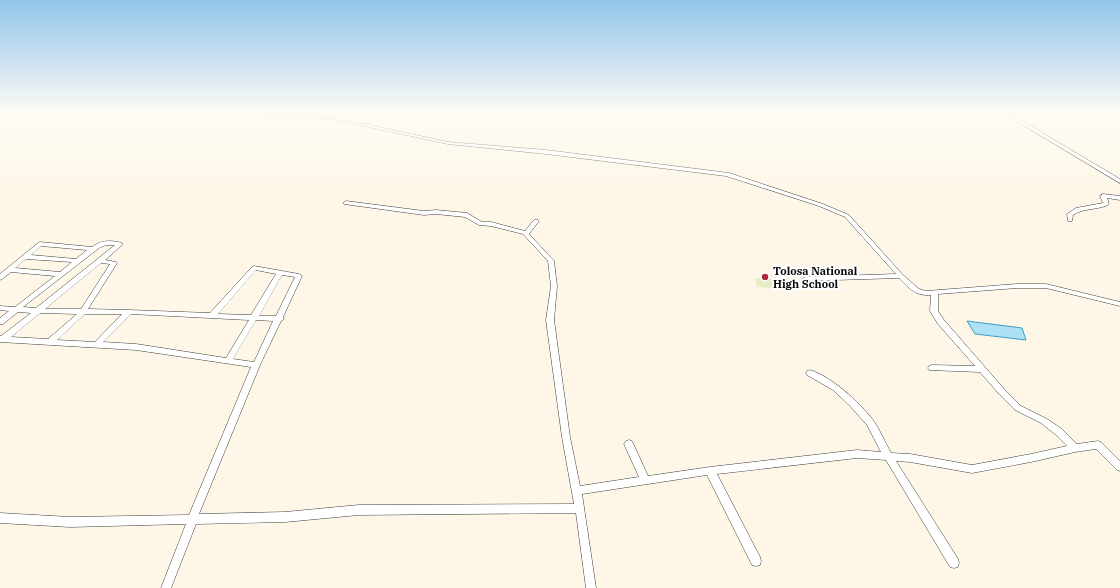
<svg xmlns="http://www.w3.org/2000/svg" width="1120" height="588" viewBox="0 0 1120 588" font-family="'IBM Plex Serif',serif">
<style>
.pitch{fill:#e4edc5}
.water{fill:#aee1f3;stroke:#399ec7}
.lines{fill:none;stroke-linecap:round;stroke-linejoin:round}
.minor-casing{stroke:#3d3d3d;stroke-width:1}
.minor{fill:#fff;fill-rule:evenodd}
.poi-dot{fill:#b2293f;stroke:#fff;stroke-width:1.5}
.labels{text-anchor:middle;dominant-baseline:central;stroke-width:4;stroke-linejoin:round;paint-order:stroke}
.poi-label{font-size:11px;font-weight:bold;fill:#0a0a0a;stroke:#fff;text-anchor:start}
</style>
<rect width="100%" height="100%" fill="#fef7e7"/>
<path class="pitch" d="M755 278 783 279 785 289 757 287Z"/>
<path class="water" d="M967 321 1022 328 1026 340 975 334Z"/>
<g class="lines">
<g class="minor-casing">
<path id="minor" d="M133 113H196L194 114Z
M223 113 332 117 448 142 546 150 729 173 823 204 849 215 903 275 919 289 926 291 1017 284H1046L1120 302V306L1046 288H1017L938 294V311L944 320 1005 390 1021 406 1047 419 1062 429 1077 444 1098 441 1101 442 1120 461V471L1117 470 1096 449 1075 452 1031 462 972 473 910 462 896 461 958 559 959 563 958 567 954 568 950 567 886 460 857 458 717 474 760 557 761 561 760 565 756 566 752 565 707 475 582 494 596 588H586L576 513 359 515 285 522 196 524 171 588H161L186 524 70 527 0 523V513L70 517 189 515 251 367 136 350 0 342V336H1L31 313 18 312 3 324H0V318L9 311 0 310V306L15 307 55 276 11 272 2 279 0 280V274L38 243 40 242 92 247C101 240 111 240 122 243L123 244 122 245 105 260 116 262 117 263 88 309 129 310 210 313 252 267 254 266 299 274 302 276 283 317 284 319 281 321 260 365 199 514 285 512 359 505 574 504 562 437 546 320 551 286 548 261 523 234 491 226 479 225 465 217 436 214 424 215 344 204V202L346 201 424 211 436 210 467 213 482 222H491L525 231 534 220H538L539 221 529 234 554 261 557 286 554 320 570 437 580 486 639 477 624 444 626 441 629 440 632 441 648 476 710 467 857 450 881 452 867 425 850 406 833 390 807 375 806 373 807 371 810 370C832 377 859 402 873 420 880 430 885 442 891 453L910 454 972 465 1031 454 1067 446 1056 435 1041 423 1015 410 999 394 980 372 929 370 928 368 929 366 932 365 975 366 938 324 930 311 931 295C915 296 910 289 899 278L803 281 802 279 805 277 896 274 845 217 819 206 726 176 546 154 448 144 332 119 273 118ZM106 245H115L36 308 23 307 99 248ZM41 246 87 250 76 259 31 255ZM26 259 72 262 60 272 15 268ZM101 263 110 264 81 309H45ZM256 270 276 274 251 315 218 314ZM282 275 295 277 276 316H259ZM40 313 77 314 48 339 11 337ZM85 314H122L95 342 57 340ZM131 314 249 320 226 358 136 344 103 342ZM256 320 273 321 254 362 233 359Z
M1003 113H1009L1120 179V183Z
M1103 194 1120 196V200L1107 198 1109 204 1108 205C1097 210 1083 208 1073 215L1072 221H1068L1067 214 1076 208 1103 203 1100 196Z"/>
</g>
<use href="#minor" class="minor"/>
</g>
<linearGradient id="sky" x2="0" y2="1"><stop stop-color="#91c6ec"/><stop offset="0.58" stop-color="#fffbf4"/><stop offset="1" stop-color="#fffbf4" stop-opacity="0"/></linearGradient>
<rect width="1120" height="196" fill="url(#sky)"/>
<circle class="poi-dot" cx="765" cy="277" r="4"/>
<g class="labels">
<g class="poi-label">
<text x="773" y="271">Tolosa National<tspan x="773" dy="13">High School</tspan></text>
</g>
</g>
</svg>
